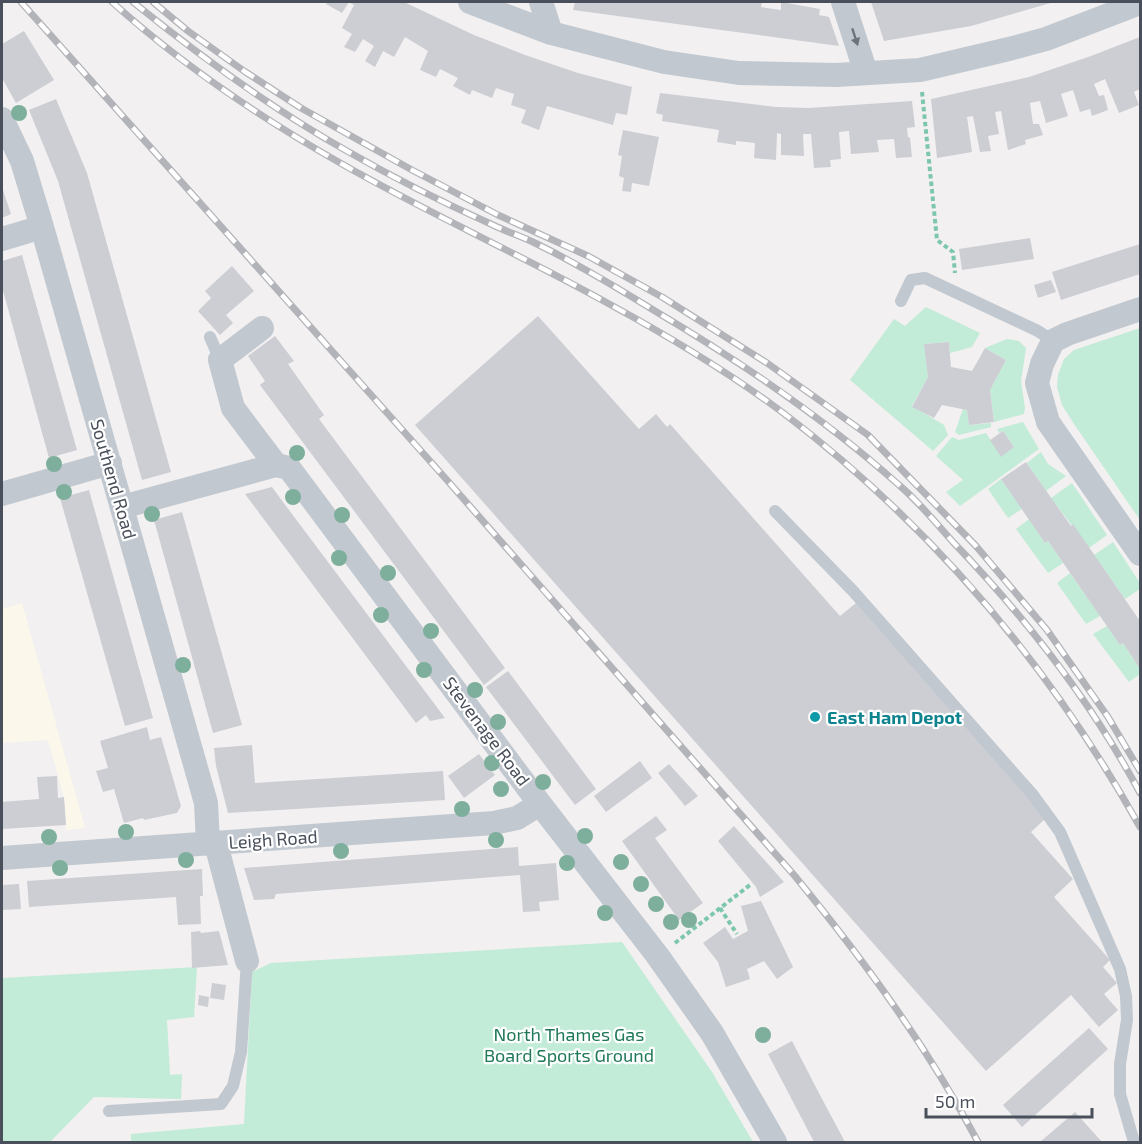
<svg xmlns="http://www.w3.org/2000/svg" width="1142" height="1144" viewBox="0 0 1142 1144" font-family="'Exo 2',sans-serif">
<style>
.commercial{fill:#fbf8eb}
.green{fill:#c2ecd7}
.building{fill:#cdced4}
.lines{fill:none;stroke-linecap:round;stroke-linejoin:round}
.path{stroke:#7cc7ac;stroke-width:4;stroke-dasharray:4.5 3;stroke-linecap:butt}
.service{stroke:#c1c8d0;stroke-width:12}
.minor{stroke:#c1c8d0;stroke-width:24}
.rail-casing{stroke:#b2b4b9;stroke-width:7}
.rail{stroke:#fff;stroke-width:4.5;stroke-dasharray:14;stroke-linecap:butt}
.tree{fill:#7eae9c}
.oneway{fill:#6d747e}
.culture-dot{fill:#0f9aa8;stroke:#fff;stroke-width:2}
.labels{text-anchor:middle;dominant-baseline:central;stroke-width:4.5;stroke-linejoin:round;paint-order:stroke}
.street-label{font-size:18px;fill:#49505b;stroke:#fff}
.culture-label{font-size:18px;font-weight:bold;fill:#0d838f;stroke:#fff;text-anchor:start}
.park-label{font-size:18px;fill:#1f7857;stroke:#fff}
</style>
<rect width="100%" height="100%" fill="#f2f0f0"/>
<path class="commercial" d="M22 603 85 828 66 830 64 797 48 740 2 743V609Z"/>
<path class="green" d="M926 307 980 333 972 347 950 353 949 342 925 344 928 377 912 406 944 425 948 435 933 451 850 380 894 319 905 326Z
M1140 328V520L1074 424 1062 405 1057 387 1058 375 1064 359 1074 350Z
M1007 339 1019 341 1026 348 1021 381 1025 408 1024 414 994 422 990 390 1006 360 985 348Z
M963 409 967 410 969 425 991 423V427L959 435 955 432Z
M1023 422 1039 449 960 506 946 492 963 480 936 456 952 437 959 440 986 433 1001 456 1014 447 1003 431 999 433 997 429Z
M1041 452 1048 464 1066 476 1046 491 1027 463Z
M1001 479 1022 509 1008 518 988 489Z
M1072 483 1107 535 1089 548 1051 498Z
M1029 519 1045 543 1048 541 1063 563 1048 573 1016 529Z
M1113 542 1140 583V589L1125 599 1094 555Z
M1070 573 1100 616 1086 624 1057 583Z
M1107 626 1120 645 1123 643 1140 669V674L1129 682 1093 634Z
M622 942 712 1072 753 1142H131V1134L244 1124 252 972 271 963Z
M197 967 194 1017 167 1020 170 1075 182 1074 181 1099 94 1097 50 1142H2V978Z"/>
<path class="building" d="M327 2H349L342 13 326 4Z
M349 2H404L474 35 525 55 578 73 632 87 627 115 616 113 613 125 547 106 539 130 521 123 526 110 511 105 514 94 496 88 492 98 472 90 470 95 453 86 458 78 440 69 436 77 420 70 428 51 405 37 394 57 383 51 375 67 365 61 374 46 363 39 355 52 344 47 352 34 342 28 354 5Z
M575 2H762L761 7 781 10V2L820 9 819 15 829 17 839 46 573 10Z
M871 2H1054L971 26 884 41Z
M24 31 54 80 16 103 2 78V44Z
M1140 37V89L1134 92 1139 105 1119 113 1105 79 1094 84 1099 96 1104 95 1108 110 1092 116 1090 109 1080 112 1073 90 1061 94 1068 116 1046 123 1040 101 1030 103 1033 124H1039L1043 135 1025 140 1026 144 1008 150 1001 111 995 112 999 134 988 136 991 151 980 152 973 116 967 117 972 152 937 158 931 99 1029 77 1091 56Z
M660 93 776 107 809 108 912 101 915 127 907 128 908 137 910 138 912 157 896 158 894 139 877 140 879 152 851 154 849 131 839 132 841 159 830 160 831 167 814 168 811 134H803L804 156 781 155V134L777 133 776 160 754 158 755 143 736 141V145L717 142 719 130 662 121 663 115 656 113Z
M56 99 87 173 171 472 142 480 58 181 29 110Z
M623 130 659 137 649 186 632 183 631 192 622 191 624 178 619 176 622 156 618 155Z
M2 187 11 214 2 218Z
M1030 238 1034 259 962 270 959 249Z
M1140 244V274L1061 300 1052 272Z
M22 255 77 450 49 458 2 287V261Z
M232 266 254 291 226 315 233 323 220 335 198 311 211 298 205 291Z
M1051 280 1056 292 1038 298 1034 285Z
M538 316 639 429 656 414 667 427 670 424 840 616 856 603 1046 818 1031 832 1073 879 1054 897 1110 960 1103 967 1117 983 1104 994 1118 1010 1099 1027 1071 995 986 1071 415 425Z
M275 336 294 361 288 364 324 415 319 419 505 668 484 685 260 385 265 381 248 356Z
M949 342 951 367 972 371 985 348 1006 360 990 390 994 422 969 425 967 410 942 405 934 418 912 407 928 377 924 344Z
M1003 431 1014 447 1001 457 990 440Z
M1026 462 1071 526 1073 524 1140 621V669L1123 643 1120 645 1048 541 1045 543 1001 479Z
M272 487 283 502 445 718 430 721 426 715 416 723 245 494Z
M89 490 153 718 125 726 60 498Z
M182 512 242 725 213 733 154 520Z
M508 671 596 789 575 805 486 687Z
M147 727 150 740 161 737 181 806 177 813 144 820 143 818 124 823 114 789 103 792 96 771 108 768 100 741Z
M252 745 255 783 443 771 445 800 228 813 216 766 214 748Z
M479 754 495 775 464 798 448 776Z
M640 761 652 778 606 812 594 796Z
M669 764 698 796 685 806 658 773Z
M57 776 58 798 64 797 66 825 2 829V802L39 799 37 777Z
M656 816 667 830 655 838 703 903 679 920 622 841Z
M734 826 784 882 760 897 756 887 718 841Z
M518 847 519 866 556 863 559 900 539 902 540 911 523 912 520 875 276 894 274 899 254 900 244 868Z
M202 869 203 896H200L201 924 178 925 176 897 29 907 27 881Z
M19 884 21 909 2 910V885Z
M761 901 793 967 777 979 764 961 747 969 750 979 726 987 718 962 703 943 725 927 733 939 748 931 741 906Z
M200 931 201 933 219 931 228 965 192 968 191 932Z
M212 983 226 985 224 1000 210 998Z
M199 995 209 997 208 1007 198 1005Z
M1089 1028 1108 1049 1022 1127 1003 1105Z
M792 1041 821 1097 845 1142H814L813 1140 768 1054Z
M1075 1112 1102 1142H1040Z"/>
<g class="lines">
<path class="path" d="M922 92 937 240 953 252 955 273
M720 908 737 934
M675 943 750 885"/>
<path class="service" d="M901 301 911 280 925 278 1038 331 1053 341
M210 337 220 360
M775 511 853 591 1033 795 1060 832 1120 969 1126 996 1127 1020 1120 1064V1094L1134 1142
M109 1111 221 1104 233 1086 241 1052 247 961"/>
<path class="minor" d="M470 2 551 33 664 62 739 73 836 75 920 70 1009 49 1046 39 1140 3
M541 2 551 33
M843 2 866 73
M2 119 22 161 42 227 206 803 208 844
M2 239 42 227
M1140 309 1067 334 1053 341 1042 364 1037 383 1048 422 1140 554
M262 328 220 360 233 408 276 465
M2 494 110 463
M122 507 276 465 289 468 540 804 657 955 712 1033 775 1142
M216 844 247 961
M2 858 494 823 517 818 540 804"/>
<g class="rail-casing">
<path id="rail" d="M21 2 446 479 794 875C863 959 927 1046 978 1142
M112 2C182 65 261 118 342 164 430 214 523 256 611 305 670 337 728 372 782 412 931 525 1049 664 1140 827
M133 2C201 57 271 108 347 151 394 178 444 203 493 225 507 232 521 236 535 243 576 263 616 287 655 311 741 362 824 418 899 485 919 502 936 523 953 542 1025 617 1091 701 1140 793
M153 2 188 31 244 71 301 108 412 170 498 215 588 256 662 297 767 363 868 435 976 546 1047 630 1108 717 1140 771"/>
</g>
<use href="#rail" class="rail"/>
</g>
<g class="tree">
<circle cx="19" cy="113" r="8"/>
<circle cx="297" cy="453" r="8"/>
<circle cx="54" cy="464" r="8"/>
<circle cx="64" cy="492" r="8"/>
<circle cx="293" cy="497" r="8"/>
<circle cx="152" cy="514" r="8"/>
<circle cx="342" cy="515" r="8"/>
<circle cx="339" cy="558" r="8"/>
<circle cx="388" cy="573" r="8"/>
<circle cx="381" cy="615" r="8"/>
<circle cx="431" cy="631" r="8"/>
<circle cx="183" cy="665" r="8"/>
<circle cx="424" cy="670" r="8"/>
<circle cx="475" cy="690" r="8"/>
<circle cx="498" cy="722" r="8"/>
<circle cx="492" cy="763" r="8"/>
<circle cx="543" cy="782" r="8"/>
<circle cx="501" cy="789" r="8"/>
<circle cx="462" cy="809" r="8"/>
<circle cx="126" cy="832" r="8"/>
<circle cx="585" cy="836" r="8"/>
<circle cx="49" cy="837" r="8"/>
<circle cx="496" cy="840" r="8"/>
<circle cx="341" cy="851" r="8"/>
<circle cx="186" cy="860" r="8"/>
<circle cx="621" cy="862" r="8"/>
<circle cx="567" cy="863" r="8"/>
<circle cx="60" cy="868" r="8"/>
<circle cx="641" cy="884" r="8"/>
<circle cx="656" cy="904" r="8"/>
<circle cx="605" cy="913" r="8"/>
<circle cx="689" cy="920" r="8"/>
<circle cx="671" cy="922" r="8"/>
<circle cx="763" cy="1035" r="8"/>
</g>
<defs><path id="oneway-solid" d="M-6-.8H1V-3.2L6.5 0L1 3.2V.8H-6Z" transform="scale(1.5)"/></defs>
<use class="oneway" href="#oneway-solid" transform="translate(855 37) rotate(72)"/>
<circle class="culture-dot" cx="815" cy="717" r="6"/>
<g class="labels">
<g class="street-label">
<text transform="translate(114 479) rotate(74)">Southend Road</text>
<text transform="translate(487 731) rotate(53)">Stevenage Road</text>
<text transform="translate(273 839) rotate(-4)">Leigh Road</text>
</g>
<g class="culture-label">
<text x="827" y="717">East Ham Depot</text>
</g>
<g class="park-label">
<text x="569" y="1034">North Thames Gas<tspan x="569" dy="21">Board Sports Ground</tspan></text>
</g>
</g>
<rect width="1142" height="1144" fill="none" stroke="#49505b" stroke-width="6"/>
<path d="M926 1108v9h166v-9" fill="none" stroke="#49505b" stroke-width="3"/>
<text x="935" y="1108" font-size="18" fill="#49505b" stroke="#ffffff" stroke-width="4.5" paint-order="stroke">50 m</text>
</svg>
